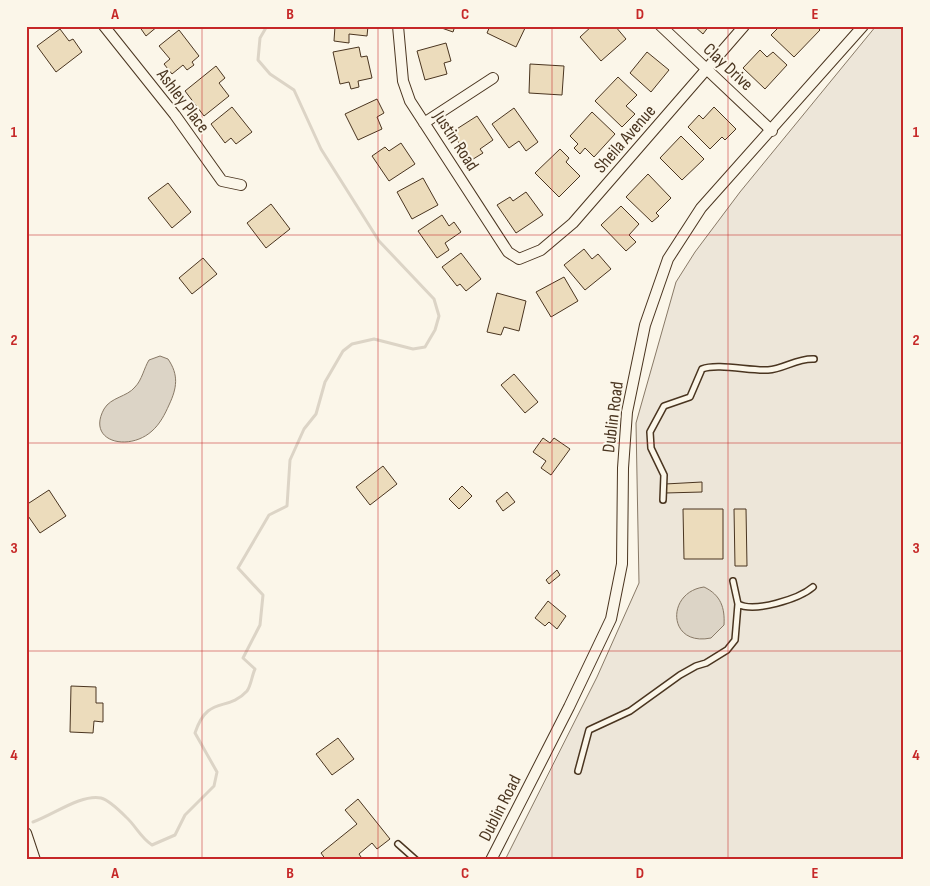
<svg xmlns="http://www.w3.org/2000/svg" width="930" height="886" viewBox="0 0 930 886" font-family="'Sofia Sans Condensed',sans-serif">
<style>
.green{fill:#ede6d9;stroke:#887966}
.water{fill:#dcd4c6;stroke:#887966}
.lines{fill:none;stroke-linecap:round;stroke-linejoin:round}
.stream{stroke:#dcd4c6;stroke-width:3}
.building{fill:#ecdcbc;stroke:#4a3520}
.lane-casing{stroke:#4a3520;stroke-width:8}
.street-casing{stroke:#4a3520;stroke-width:12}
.lane{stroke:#fbf6e9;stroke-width:5}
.street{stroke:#fbf6e9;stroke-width:10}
.grid{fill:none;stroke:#c62828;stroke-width:1;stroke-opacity:0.55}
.labels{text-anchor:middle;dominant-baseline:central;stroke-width:4;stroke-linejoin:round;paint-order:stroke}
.street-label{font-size:18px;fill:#4a3520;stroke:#fbf6e9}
.neatline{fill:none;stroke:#c62828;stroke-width:2}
.grid-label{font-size:16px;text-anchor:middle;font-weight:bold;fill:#c62828}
</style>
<rect width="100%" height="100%" fill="#fbf6e9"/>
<path class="green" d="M876 26H904V860H505L597 677 639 583 636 423 676 282 695 252 740 192Z"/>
<path class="water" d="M160 356 168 359C179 375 177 388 169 405 165 414 160 424 152 431 129 452 86 442 104 409 111 397 127 397 135 387 142 380 144 368 149 360Z
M704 587C721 595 725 608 724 625L711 638C667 647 666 592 704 587Z"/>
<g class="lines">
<path class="stream" d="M33 822C53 815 81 794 101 798 109 800 120 811 126 817 136 826 140 837 152 845L175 835 185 815 214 786 217 772 195 733C208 694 227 713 247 691 251 686 252 675 255 669L243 658 260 625 263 595 238 568 269 515 287 506 290 460 304 429 316 414 325 382 343 351 352 344 374 339 413 349 425 347 435 330 439 316 434 299 379 241 321 149 294 90 270 74 258 60 260 38 267 26"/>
</g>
<path class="building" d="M139 26H158L146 36Z
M335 26H368L367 36 349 34V43L334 41Z
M436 26H455L453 32Z
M490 26H526L516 47 487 33Z
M592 26H615L626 39 601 61 580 37Z
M694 26H709L703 34Z
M780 26H816L820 30 794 57 771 35Z
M60 29 69 41 73 39 82 52 56 72 37 46Z
M179 30 199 56 192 62 194 65 187 70 183 65 172 74 164 64 170 59 159 46Z
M446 43 451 61 444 63 447 74 425 80 417 51Z
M359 47 361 57 367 56 372 78 358 81 359 87 351 89 349 82 340 84 333 52Z
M760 50 767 57 773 52 787 65 765 89 743 68Z
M647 52 669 70 651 92 630 73Z
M530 64 564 66 562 95 529 93Z
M216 66 225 78 219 83 229 96 204 116 185 91Z
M618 77 637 95 626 106 635 114 622 127 595 101Z
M377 99 384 113 377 117 382 129 358 140 345 114Z
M232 107 252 132 236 144 231 138 225 143 211 124Z
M714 107 736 129 725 140 722 137 710 149 688 127 699 115 703 119Z
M514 108 538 142 526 151 519 141 509 148 492 124Z
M592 112 615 134 594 157 585 148 580 154 574 148 578 144 570 136Z
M477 116 493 140 480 149 483 153 470 161 452 132Z
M681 136 704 159 682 180 660 158Z
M401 143 415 164 389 181 372 156 385 147 389 151Z
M560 149 569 158 566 162 580 176 559 197 535 173Z
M648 174 671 198 656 213 659 216 652 222 626 197Z
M423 178 438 205 412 219 397 192Z
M168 183 191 212 172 228 148 198Z
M526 192 543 215 516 233 497 205 510 197 513 201Z
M271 204 290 229 266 248 247 223Z
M621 206 639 224 629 235 636 242 626 251 601 225Z
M442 215 449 226 454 222 461 232 445 243 449 250 437 258 418 231Z
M584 249 592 259 598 254 611 269 585 290 564 265Z
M461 253 481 279 466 291 460 284 457 286 442 267Z
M203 258 217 274 192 294 179 278Z
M564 277 578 301 551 317 536 292Z
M497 293 526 301 519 331 504 327 501 335 487 332Z
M514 374 538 402 525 413 501 385Z
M543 438 550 443 554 438 570 449 551 475 541 468 546 461 533 452Z
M383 466 397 484 370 505 356 487Z
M702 482V492L665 493V484Z
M462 486 472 496 459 509 449 499Z
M49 490 66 516 40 533 26 513V505Z
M507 492 515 502 503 511 496 501Z
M683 509H723V559H684Z
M734 509H746L747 566H735Z
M557 570 560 575 549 584 546 580Z
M548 601 566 616 557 629 549 622 545 626 535 618Z
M71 686 96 687V703H103V722L94 721 93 733 70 732Z
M338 738 354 759 332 775 316 754Z
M358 799 390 839 377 849 372 843 359 854 363 860H326L321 853 357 824 345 810Z"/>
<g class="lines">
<g class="lane-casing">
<path id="lane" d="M663 500 664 475 651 448 650 432 664 406 690 397 702 369C717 363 750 371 768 370 784 369 797 358 814 359
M733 581 738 604C754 613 799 599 813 587
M578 771 589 730 630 711 680 675 696 666 706 663 727 650 735 640 738 604
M398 844 416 860"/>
</g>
<g class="street-casing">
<path id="street" d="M104 26 175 115 222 181 241 185
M398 26 403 81 410 101 508 252 519 259 541 250 573 223 744 26
M661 26 772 131
M424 123 493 78
M26 833 35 860
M491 860 569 707 611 619 622 564 623 468 627 412 645 325 668 259 701 208 863 26"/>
</g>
<use href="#lane" class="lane"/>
<use href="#street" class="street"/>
</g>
<path class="grid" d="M202 26V860M378 26V860M552 26V860M728 26V860M26 235H904M26 443H904M26 651H904"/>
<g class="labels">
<g class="street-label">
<text transform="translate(728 67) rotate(43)">Clay Drive</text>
<text transform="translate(183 101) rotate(53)">Ashley Place</text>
<text transform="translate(625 139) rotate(-49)">Sheila Avenue</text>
<text transform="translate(456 141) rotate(57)">Justin Road</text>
<text transform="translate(613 417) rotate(-83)">Dublin Road</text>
<text transform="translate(500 808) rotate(-63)">Dublin Road</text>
</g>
</g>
<rect width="930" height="886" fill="none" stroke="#fbf6e9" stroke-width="55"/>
<rect x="28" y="28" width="874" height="830" class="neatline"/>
<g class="grid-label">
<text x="115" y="19">A</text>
<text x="290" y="19">B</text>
<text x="465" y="19">C</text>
<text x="640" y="19">D</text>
<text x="815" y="19">E</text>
<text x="14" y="137">1</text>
<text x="916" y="137">1</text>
<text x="14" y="345">2</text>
<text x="916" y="345">2</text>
<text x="14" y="553">3</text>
<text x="916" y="553">3</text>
<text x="14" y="760">4</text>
<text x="916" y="760">4</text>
<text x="115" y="878">A</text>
<text x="290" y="878">B</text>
<text x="465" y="878">C</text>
<text x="640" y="878">D</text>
<text x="815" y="878">E</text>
</g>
</svg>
